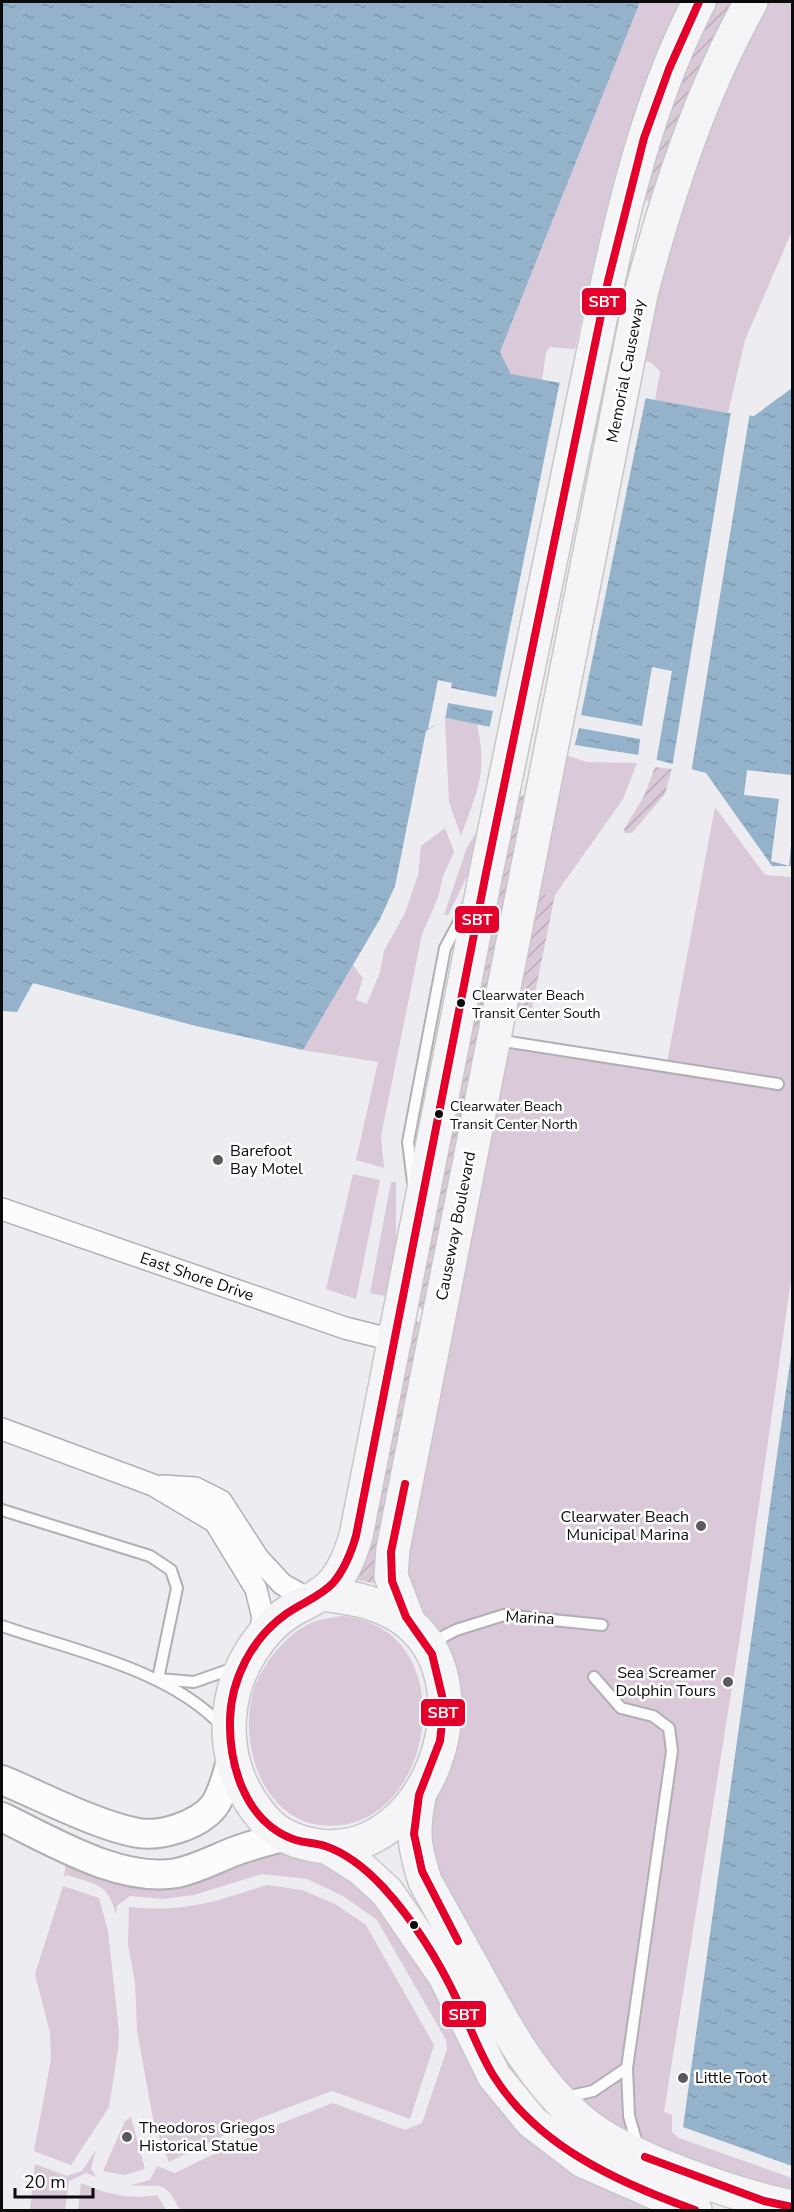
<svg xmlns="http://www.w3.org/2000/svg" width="794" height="2212" viewBox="0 0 794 2212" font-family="'Nunito Sans',sans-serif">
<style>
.green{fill:#dac9d8}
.garden{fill:url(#garden-furrows)}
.water{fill:url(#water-ripples)}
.pier{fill:#ececf1}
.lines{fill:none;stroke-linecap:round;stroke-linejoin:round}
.lane-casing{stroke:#b0b0b4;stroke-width:14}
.street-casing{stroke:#b0b0b4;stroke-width:24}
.secondary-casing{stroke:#b0b0b4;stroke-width:32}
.primary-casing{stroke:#c7c7ca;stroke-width:36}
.lane{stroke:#fcfcfd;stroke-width:10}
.street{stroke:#fcfcfd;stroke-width:21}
.secondary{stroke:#fcfcfd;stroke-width:28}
.primary{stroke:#f5f4f7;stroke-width:33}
.bus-1-casing{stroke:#fff;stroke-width:12}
.bus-1{stroke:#e4002b;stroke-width:8}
.bus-dot{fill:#0b0b0e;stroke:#fff;stroke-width:2}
.poi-dot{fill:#5a5a5d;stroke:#fff;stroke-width:2}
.labels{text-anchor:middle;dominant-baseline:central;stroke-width:5;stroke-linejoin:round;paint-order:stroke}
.bus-label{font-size:14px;fill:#0b0b0e;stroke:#fff;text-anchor:start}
.street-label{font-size:16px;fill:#0b0b0e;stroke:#fff}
.poi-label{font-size:16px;fill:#0b0b0e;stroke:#fff;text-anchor:start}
.line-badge{stroke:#fff;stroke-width:2}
.badge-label{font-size:16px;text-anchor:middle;font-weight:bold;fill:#fff}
</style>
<defs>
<pattern id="garden-furrows" width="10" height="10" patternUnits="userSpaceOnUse" patternTransform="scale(1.5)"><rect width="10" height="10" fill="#dac9d8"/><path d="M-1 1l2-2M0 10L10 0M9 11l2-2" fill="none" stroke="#baabb8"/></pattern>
<pattern id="water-ripples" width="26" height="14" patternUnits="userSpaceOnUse" patternTransform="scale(1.5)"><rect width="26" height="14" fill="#94b3cb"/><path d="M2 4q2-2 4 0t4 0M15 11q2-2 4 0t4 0" fill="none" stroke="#7e99ad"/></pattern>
</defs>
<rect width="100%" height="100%" fill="#ececf1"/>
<path class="green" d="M640 2H680C664 37 648 72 636 108 609 187 592 268 575 349L550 347 546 353 542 380 511 374 500 352Z
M767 2H792V231L745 340 728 413 655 400 660 372 653 364 644 360 668 236 716 104Z
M447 718 477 724C488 774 477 790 461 836L449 802 445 720Z
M565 755 587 762 637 763 623 799 555 895 538 894Z
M715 807 765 875 792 877V1273L740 1637 664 2112 672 2115V2132L679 2138 792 2178V2194L768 2188 648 2144 591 2111 569 2090 522 2029 439 1877 428 1830 433 1803 439 1795 437 1793 448 1647 436 1627 432 1628 427 1623 429 1619C408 1606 406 1564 406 1541L508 1042 666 1068Z
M482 824 477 856 448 915H444L467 847Z
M445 828 454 852 443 876 438 898 422 934 381 1136 384 1168 356 1160 378 1062 303 1050 353 965 363 978 356 1000 367 1004 380 972 384 951 405 913 418 875 421 846Z
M353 1174 380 1180 356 1299 326 1289Z
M391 1182H396V1252L385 1296 370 1293Z
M342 1616C470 1628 434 1840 320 1825 259 1817 237 1737 255 1686 265 1662 284 1637 307 1625 318 1619 330 1618 342 1616Z
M283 1851 323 1860 375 1900 432 1982 480 2081 659 2210H180C163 2176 160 2189 131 2185L150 2180 157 2166 175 2173 264 2130 333 2103 405 2130 422 2123 447 2049 446 2040 377 1920 343 1896 307 1879 262 1874 194 1895 162 1899 130 1896 117 1906 116 1914C107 1882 96 1885 67 1875L64 1877 66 1861C92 1872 121 1888 150 1889 181 1889 206 1878 234 1866 250 1860 267 1856 283 1851Z
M267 1885 302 1890 335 1904 366 1925 434 2045 410 2119 332 2091 258 2119 169 2162 154 2124 137 2031 135 1982 128 1945 129 1907C186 1913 215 1901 267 1885Z
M63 1886 99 1898 108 1931 119 2032 118 2050 109 2107 71 2165 34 2151 51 2059 50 2033 35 1974Z
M131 2117 145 2169 124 2175 103 2171 125 2121Z
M96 2150 91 2168 96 2177 86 2173 69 2181 65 2210H30L35 2164 67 2176 82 2171Z
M81 2183C106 2194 130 2200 157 2195L166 2210H78Z"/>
<path class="garden" d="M714 2H732C700 66 672 133 650 202L640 198 661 129Z
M655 767 672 769 665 794 632 833H625L624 829 644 796Z
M519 795 524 796 519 845 426 1314 413 1300 504 846Z
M538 894 555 895 530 1017 525 1019 517 1009V992Z
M411 1314 423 1328 374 1583 356 1580Z"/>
<path class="water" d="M2 2H640L500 352 511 374 728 413 754 416 792 388V866H772L706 773 639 755 575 745 447 718 426 731 395 886 380 919 303 1050 196 1026 33 983 17 1012 2 1011Z
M792 1348V2166L683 2127Z"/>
<path class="pier" d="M560 381 646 396 581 715 642 726 652 667 672 671 656 763 638 758 640 739 579 728 574 748 489 730 493 711 448 703 445 720 428 729 438 680 452 683 451 688 496 697Z
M731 411 750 412 691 773 672 768Z
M747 770 792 775V836L789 866 771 861 779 799 744 795Z"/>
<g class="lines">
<g class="lane-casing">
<path id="lane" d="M497 1040 778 1084
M413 1182 408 1142 445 948 467 907
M2 1510 150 1556 171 1570 177 1588 158 1679
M2 1626C75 1651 169 1669 223 1727
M429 1644 456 1630 504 1615 602 1625
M594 1677 621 1708 653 1716 669 1728 672 1751 627 2068 629 2116 638 2147
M159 1679 194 1682 234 1668
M566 2097 593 2091 627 2068"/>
</g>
<g class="street-casing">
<path id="street" d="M2 1209 345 1328 393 1340
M2 1429 153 1485 215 1522 256 1589 263 1618 258 1641
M163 1486 195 1488 221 1501 258 1558 282 1584 310 1600"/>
</g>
<g class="secondary-casing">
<path id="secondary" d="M2 1780C41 1796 98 1826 138 1833 161 1837 199 1825 214 1806 223 1794 227 1773 232 1759
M2 1817C52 1841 120 1883 177 1873 196 1869 211 1861 228 1854 246 1846 266 1842 285 1836"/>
</g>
<g class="primary-casing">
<path id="primary" d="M320 1594C351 1597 385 1603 410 1624 488 1691 426 1859 319 1846 298 1843 277 1835 263 1818 236 1786 224 1747 231 1704 237 1668 259 1631 290 1611 306 1602 324 1595 335 1581 346 1567 351 1552 356 1536L486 873 608 281C629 185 654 89 699 2
M409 1623 391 1576 393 1549 641 294C668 192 700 94 751 2
M419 1797C412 1832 414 1846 425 1881 440 1909 456 1936 471 1964 502 2020 530 2077 580 2120 624 2158 735 2195 792 2207
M327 1847 362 1869 387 1892 445 1976 494 2076 532 2122 583 2161 695 2210"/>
</g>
<use href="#lane" class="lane"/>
<use href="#street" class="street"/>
<use href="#secondary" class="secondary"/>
<use href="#primary" class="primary"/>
<g class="bus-1-casing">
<path id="bus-1" d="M405 1484 391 1552 392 1581 406 1617 432 1654 444 1704 440 1741 419 1795 414 1834 422 1871 458 1941
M645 2157 764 2201 792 2207
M695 2210C619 2183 537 2146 493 2075 479 2052 470 2026 458 2002 439 1961 413 1920 383 1887 367 1870 346 1853 325 1846 313 1842 299 1843 288 1837 244 1817 229 1764 230 1720 231 1679 252 1638 286 1614 301 1603 320 1597 333 1583 345 1569 351 1553 356 1536L486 873 608 281 644 138 669 69 699 2"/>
</g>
<use href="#bus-1" class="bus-1"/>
</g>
<g class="bus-dot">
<circle cx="461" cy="1003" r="5"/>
<circle cx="439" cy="1114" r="5"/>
<circle cx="414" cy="1925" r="5"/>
</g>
<g class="poi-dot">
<circle cx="218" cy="1160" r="6"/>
<circle cx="701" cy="1526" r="6"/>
<circle cx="728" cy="1682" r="6"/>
<circle cx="683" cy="2078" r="6"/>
<circle cx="127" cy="2137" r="6"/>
</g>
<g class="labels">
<g class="bus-label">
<text x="472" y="995">Clearwater Beach<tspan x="472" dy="18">Transit Center South</tspan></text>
<text x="450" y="1106">Clearwater Beach<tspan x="450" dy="18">Transit Center North</tspan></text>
</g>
<g class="street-label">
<text transform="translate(626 371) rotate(-79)">Memorial Causeway</text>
<text transform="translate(456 1226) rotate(-79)">Causeway Boulevard</text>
<text transform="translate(197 1277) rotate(19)">East Shore Drive</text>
<text transform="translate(530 1618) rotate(3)">Marina</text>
</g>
<g class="poi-label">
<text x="230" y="1151">Barefoot<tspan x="230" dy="18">Bay Motel</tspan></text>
<text x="689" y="1517" text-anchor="end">Clearwater Beach<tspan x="689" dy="18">Municipal Marina</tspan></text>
<text x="716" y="1673" text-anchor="end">Sea Screamer<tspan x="716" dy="18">Dolphin Tours</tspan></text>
<text x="695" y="2078">Little Toot</text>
<text x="139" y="2128">Theodoros Griegos<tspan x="139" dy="18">Historical Statue</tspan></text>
</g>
</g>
<g class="line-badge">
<rect x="581" y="287" width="46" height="29" rx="6" fill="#e4002b"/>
<rect x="454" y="905" width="46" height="29" rx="6" fill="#e4002b"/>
<rect x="420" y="1698" width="46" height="29" rx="6" fill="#e4002b"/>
<rect x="441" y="2000" width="46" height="28" rx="6" fill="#e4002b"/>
</g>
<g class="badge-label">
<text x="604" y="307">SBT</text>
<text x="477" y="925">SBT</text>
<text x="443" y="1718">SBT</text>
<text x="464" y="2020">SBT</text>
</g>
<rect width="794" height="2212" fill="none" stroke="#0b0b0e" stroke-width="6"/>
<path d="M15 2188v9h78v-9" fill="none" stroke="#0b0b0e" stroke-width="3"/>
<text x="24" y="2188" font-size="18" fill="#0b0b0e" stroke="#ffffff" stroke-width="4.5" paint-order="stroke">20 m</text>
</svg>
